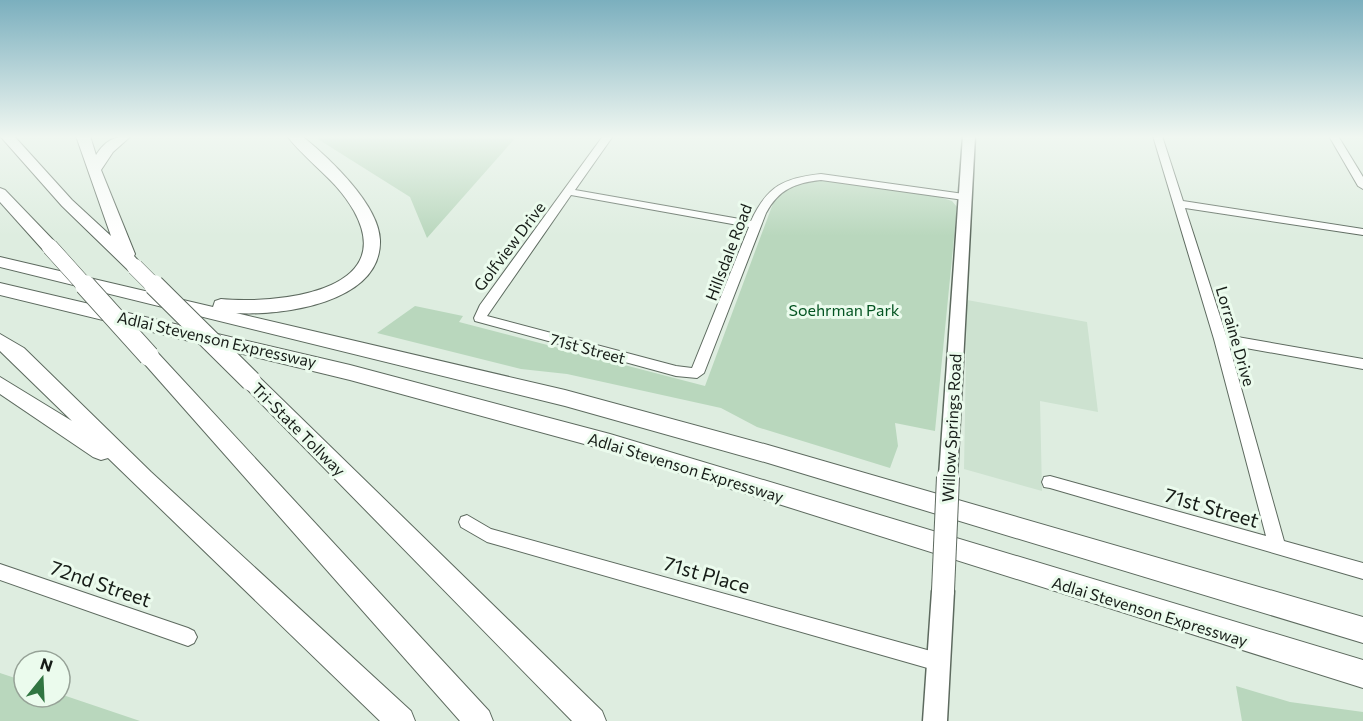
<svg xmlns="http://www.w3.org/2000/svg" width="1363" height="721" viewBox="0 0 1363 721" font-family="Commissioner,sans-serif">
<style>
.built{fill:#cde2d0}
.green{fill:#b9d7bd}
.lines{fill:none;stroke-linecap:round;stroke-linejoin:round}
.minor-casing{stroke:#5d6a5f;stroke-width:2}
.major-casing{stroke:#5d6a5f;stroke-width:3}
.highway-casing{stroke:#5d6a5f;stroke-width:2}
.minor{fill:#fff;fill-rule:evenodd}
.major{fill:#fff;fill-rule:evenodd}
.highway{fill:#fff;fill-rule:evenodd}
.major-bridge-casing{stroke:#5d6a5f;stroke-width:24;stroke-linecap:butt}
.highway-bridge-far1-casing{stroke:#5d6a5f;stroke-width:17;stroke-linecap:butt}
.highway-bridge-casing{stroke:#5d6a5f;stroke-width:22;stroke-linecap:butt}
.major-bridge{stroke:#fff;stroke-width:22}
.highway-bridge-far1{stroke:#fff;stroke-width:16}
.highway-bridge{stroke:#fff;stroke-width:20}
.labels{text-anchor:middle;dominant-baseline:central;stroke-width:6;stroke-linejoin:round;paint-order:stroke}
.street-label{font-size:16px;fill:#161c17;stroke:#ebfbed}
.park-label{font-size:16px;fill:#045422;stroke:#ebfbed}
.near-street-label{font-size:20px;fill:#161c17;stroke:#ebfbed}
</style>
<rect width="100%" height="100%" fill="#deede0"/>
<path class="built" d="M967 300 1087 322 1098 412 1040 401 1042 491 964 469Z"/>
<path class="green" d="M313 136H517L427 238 410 197Z
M813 181H839L936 196 952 201 957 207 935 431 895 423 898 446 890 468 757 427 721 408 567 374 521 369 377 333 415 306 463 316 459 322 705 386 775 198 787 188Z
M0 673 24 681V697H60V694L140 721H0Z
M1236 686 1290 702 1363 712V721H1242Z"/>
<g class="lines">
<g class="minor-casing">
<path id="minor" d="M603 136H613L575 190 751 221C767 186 784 178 821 174L964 194 969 197 964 200 821 180C795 183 779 189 766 213L704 373 697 378 676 376 475 321 474 318 480 305ZM571 195 749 227 692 368 676 366 487 316Z
M1153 136H1162L1183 201 1363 229V235L1185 208 1226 335 1363 359V369L1229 345 1284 541 1363 563V579L1050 488 1044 487 1042 482 1044 477 1050 476 1266 536 1214 339Z
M1329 136H1338L1363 177V189L1358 186Z
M467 515 491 529 938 653 945 655 947 662 945 669 938 671 487 542 461 527 459 522 461 517Z
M0 564 188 628 194 631 197 637 194 643 188 646 0 580Z"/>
</g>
<g class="major-casing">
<path id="major" d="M963 136H975L957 476 955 482 948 484 941 482 939 476Z
M943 581 951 584 954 591 947 721H923L932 591 935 584Z"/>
</g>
<g class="highway-casing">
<path id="highway" d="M0 136H14L72 200 111 236 76 136H90L96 155C105 141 114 136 131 136L113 152 101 170 135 254 134 256 144 267 141 271H129L62 206Z
M287 136H302C328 157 379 204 380 240 382 303 282 316 236 313L565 390 768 445 1363 617V643L768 463 565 406 0 267V257L213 307 215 301 221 299C272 304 400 294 354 211 336 179 308 163 287 136Z
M0 188 5 190 56 243 58 247 56 251H44L0 202Z
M0 283 350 365 610 434 1363 660V688L610 451 350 380 0 295Z
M0 334 24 348 151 472 411 711 415 721H380L108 458 101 460 93 457 0 394V377L72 421 0 351Z
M149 349 156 351 489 711 493 721H460L142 361 139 356 142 351Z
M251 374 258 376 602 711 606 721H572L244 386 241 381 244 376Z"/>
</g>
<use href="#minor" class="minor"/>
<use href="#major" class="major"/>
<use href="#highway" class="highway"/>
<g class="major-bridge-casing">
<path id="major-bridge" d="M943 591 948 477"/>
</g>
<g class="highway-bridge-far1-casing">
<path id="highway-bridge-far1" d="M50 247 86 287
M135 267 155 287"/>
</g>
<g class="highway-bridge-casing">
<path id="highway-bridge" d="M85 285 149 356
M154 285 251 381"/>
</g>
<use href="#major-bridge" class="major-bridge"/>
<use href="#highway-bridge-far1" class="highway-bridge-far1"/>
<use href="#highway-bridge" class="highway-bridge"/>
</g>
<linearGradient id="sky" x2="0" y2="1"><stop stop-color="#7bafbe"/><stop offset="0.58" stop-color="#f0f7f1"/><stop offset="1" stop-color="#f0f7f1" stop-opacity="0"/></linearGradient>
<rect width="1363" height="236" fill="url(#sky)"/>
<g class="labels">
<g class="street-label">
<text transform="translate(509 246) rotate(-53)">Golfview Drive</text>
<text transform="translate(728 252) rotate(-69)">Hillsdale Road</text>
<text transform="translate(1236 336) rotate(74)">Lorraine Drive</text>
<text transform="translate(217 339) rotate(13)">Adlai Stevenson Expressway</text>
<text transform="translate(588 348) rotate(15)">71st Street</text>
<text transform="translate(951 428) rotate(-87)">Willow Springs Road</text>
<text transform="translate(299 429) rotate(45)">Tri-State Tollway</text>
<text transform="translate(686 467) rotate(17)">Adlai Stevenson Expressway</text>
<text transform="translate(1150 611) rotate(17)">Adlai Stevenson Expressway</text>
</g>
<g class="park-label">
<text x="844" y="309">Soehrman Park</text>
</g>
<g class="near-street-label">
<text transform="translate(1212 507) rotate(16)">71st Street</text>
<text transform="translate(707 574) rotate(16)">71st Place</text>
<text transform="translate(101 583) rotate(19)">72nd Street</text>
</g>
</g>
<g transform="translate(42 679) rotate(18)"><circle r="28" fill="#ebfbed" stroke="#96a297" stroke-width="1.5"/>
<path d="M0-4.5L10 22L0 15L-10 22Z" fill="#307541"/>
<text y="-9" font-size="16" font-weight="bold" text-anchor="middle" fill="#161c17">N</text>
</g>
</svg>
